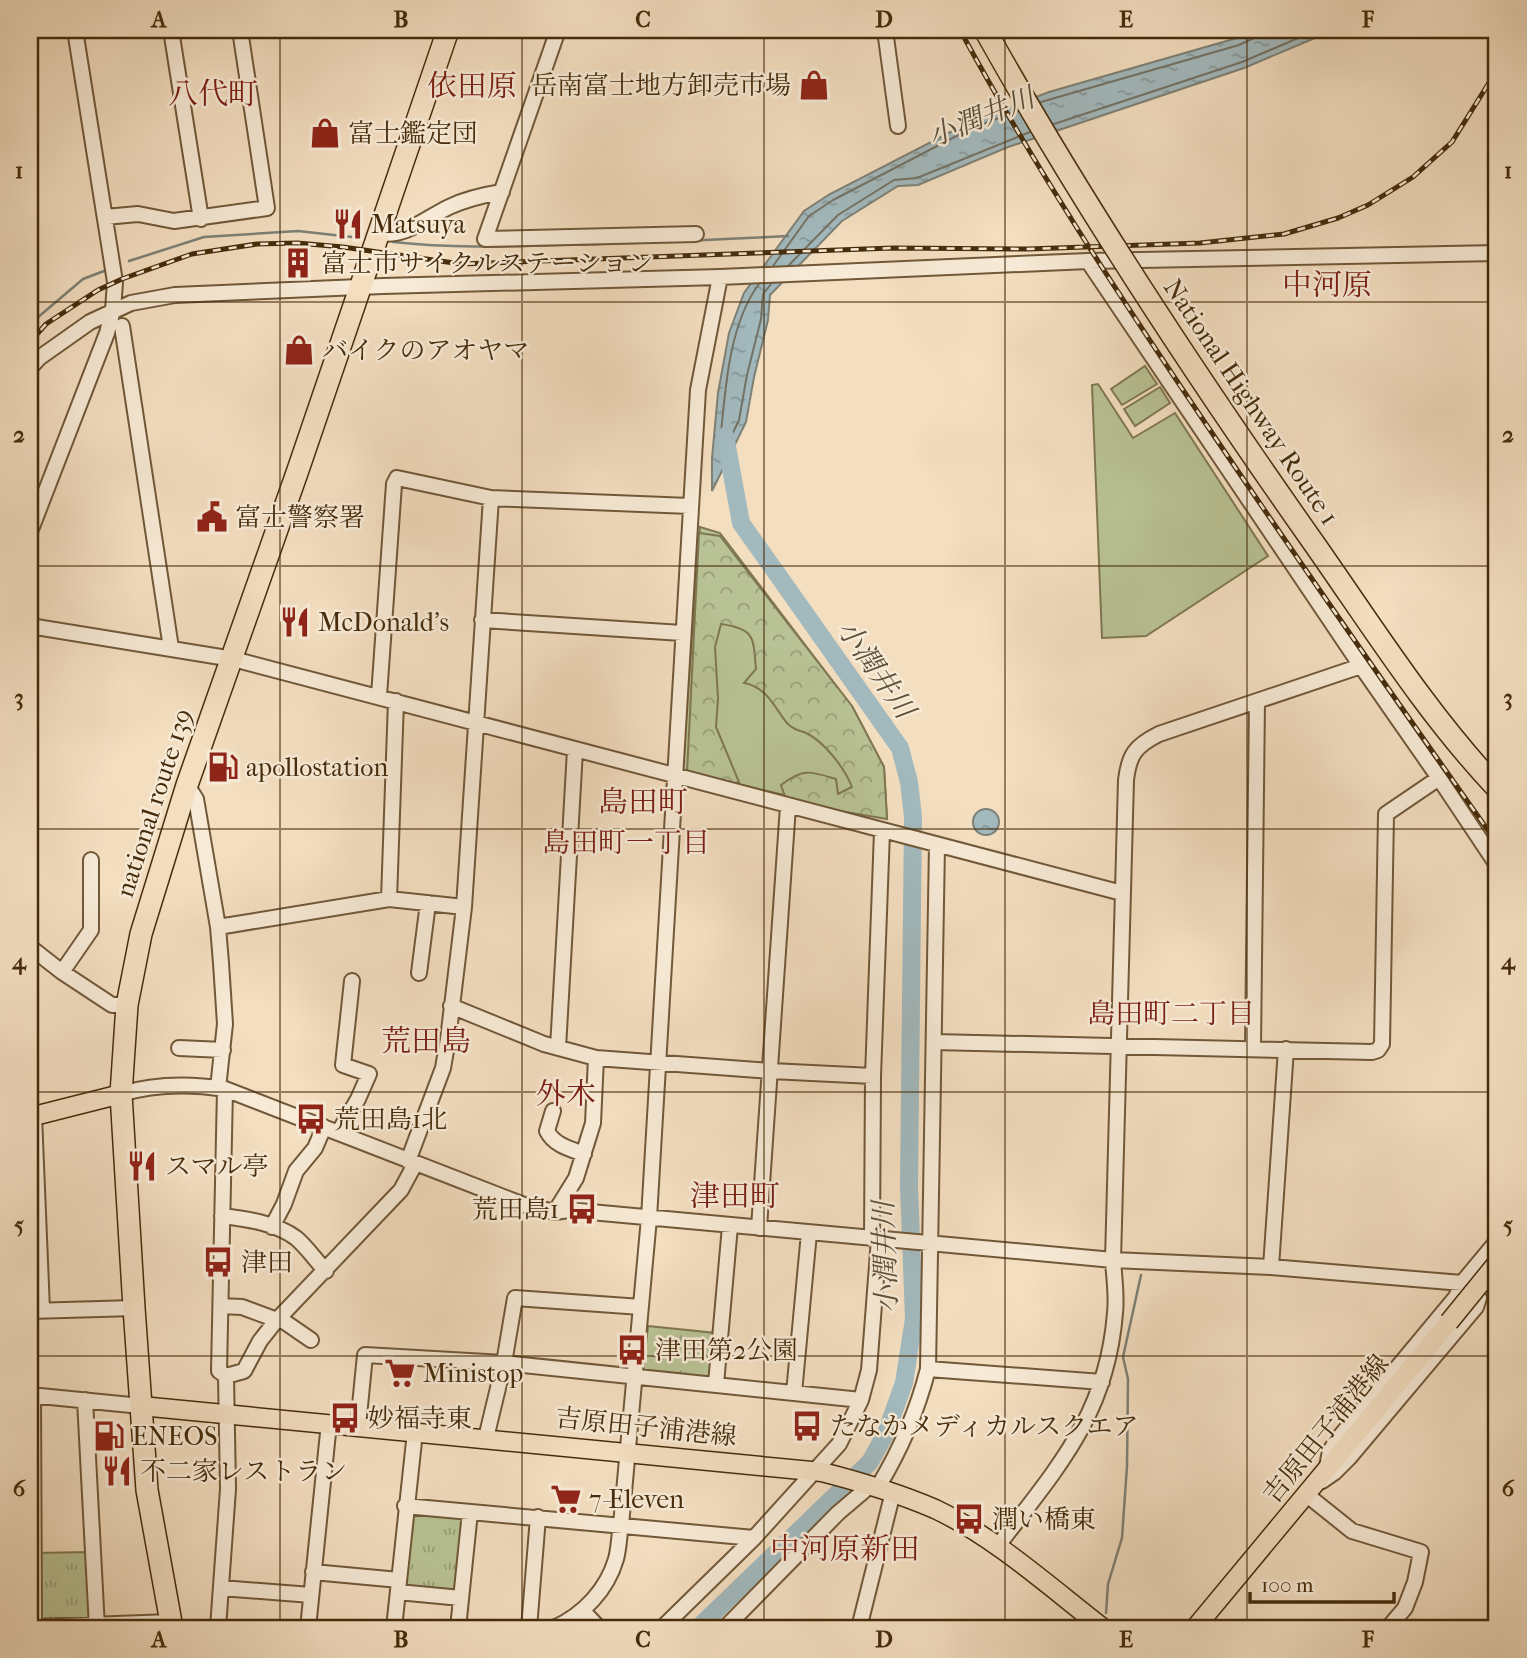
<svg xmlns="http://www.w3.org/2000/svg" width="1527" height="1658" viewBox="0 0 1527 1658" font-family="'IM FELL French Canon','Noto Serif JP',serif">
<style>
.green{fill:#b8c294;stroke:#7f7750;stroke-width:2}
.forest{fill:url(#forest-crowns);stroke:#7f7750;stroke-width:2}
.park{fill:url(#park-tufts);stroke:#7f7750;stroke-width:2}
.water{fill:url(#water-ripples);stroke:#7d8176;stroke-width:2}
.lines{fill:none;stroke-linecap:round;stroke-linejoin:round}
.shore{stroke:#747264;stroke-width:2}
.stream{stroke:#7d8176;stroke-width:2.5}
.river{stroke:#a2b9be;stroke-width:18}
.minor-casing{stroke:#715838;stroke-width:18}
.major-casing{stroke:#462c0b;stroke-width:21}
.highway-casing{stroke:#462c0b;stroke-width:24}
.minor{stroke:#f7ead6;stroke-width:14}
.major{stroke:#f3dec0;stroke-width:18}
.highway{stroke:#f3dec0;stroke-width:21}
.rail-casing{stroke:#462c0b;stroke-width:5}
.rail{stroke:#f7ead6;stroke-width:2.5;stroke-dasharray:8;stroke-linecap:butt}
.major-bridge-casing{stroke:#462c0b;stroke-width:21;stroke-linecap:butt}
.highway-bridge-casing{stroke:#462c0b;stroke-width:24;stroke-linecap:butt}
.major-bridge{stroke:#f3dec0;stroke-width:18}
.highway-bridge{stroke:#f3dec0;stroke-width:21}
.grid{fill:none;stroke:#462c0b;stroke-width:2;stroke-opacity:0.55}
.labels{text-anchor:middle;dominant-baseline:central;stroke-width:5;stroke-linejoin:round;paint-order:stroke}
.poi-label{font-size:26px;fill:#462c0b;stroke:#f7ead6;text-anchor:start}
.street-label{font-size:26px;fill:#462c0b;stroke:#f7ead6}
.water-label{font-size:28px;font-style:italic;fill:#5d4f38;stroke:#f7ead6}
.neighbourhood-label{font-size:28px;fill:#7a1f14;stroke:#f7ead6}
.quarter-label{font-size:30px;fill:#7a1f14;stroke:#f7ead6}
.neatline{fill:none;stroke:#462c0b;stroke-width:2.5}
.grid-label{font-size:23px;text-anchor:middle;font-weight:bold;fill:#462c0b}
</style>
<defs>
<pattern id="forest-crowns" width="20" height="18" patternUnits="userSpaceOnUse" patternTransform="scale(1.75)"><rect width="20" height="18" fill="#b8c294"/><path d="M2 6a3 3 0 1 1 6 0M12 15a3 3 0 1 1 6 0" fill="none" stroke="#979e77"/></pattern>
<pattern id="park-tufts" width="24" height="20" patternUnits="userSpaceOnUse" patternTransform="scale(1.75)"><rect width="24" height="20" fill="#b8c294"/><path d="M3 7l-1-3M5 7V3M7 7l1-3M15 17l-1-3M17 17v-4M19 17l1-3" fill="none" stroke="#979e77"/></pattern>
<pattern id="water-ripples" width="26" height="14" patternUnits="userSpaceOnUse" patternTransform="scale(1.75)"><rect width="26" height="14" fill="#a2b9be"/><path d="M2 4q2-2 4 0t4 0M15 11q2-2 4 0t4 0" fill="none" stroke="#869799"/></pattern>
</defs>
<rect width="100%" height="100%" fill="#f3dec0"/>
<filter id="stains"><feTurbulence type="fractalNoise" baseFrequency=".00286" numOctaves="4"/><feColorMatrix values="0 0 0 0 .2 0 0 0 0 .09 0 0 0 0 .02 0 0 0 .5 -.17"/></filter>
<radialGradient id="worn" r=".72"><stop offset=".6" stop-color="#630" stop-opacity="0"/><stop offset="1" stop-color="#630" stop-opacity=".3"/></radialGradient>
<path class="green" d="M1145 366 1157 384 1122 405 1111 389Z
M1098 384 1133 438 1175 413 1268 556 1146 636 1102 638 1092 385Z
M1160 387 1170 403 1135 426 1124 409Z
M700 527 720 533 853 708 884 767 887 819 682 771Z"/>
<path class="forest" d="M699 533 720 536 852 706 884 767 887 819 787 802 781 785C803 768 810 771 836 779L838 794 852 787C845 769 825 742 806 733 799 730 793 730 787 723 774 707 767 687 744 683L756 669C753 638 756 629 721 624L715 647 718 698 716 727 739 782 727 785 687 773Z"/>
<path class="park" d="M648 1326 716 1333 711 1381 643 1374Z
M409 1511 462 1516 455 1592 403 1588Z
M90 1552 95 1624H37L34 1553Z"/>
<path class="water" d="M1256 30H1334L1244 68 1008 147 918 185 898 186 842 221 770 295 768 320 754 377 746 422 712 491V458L718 393 729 333 744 293 804 211 830 194 968 123 1049 92 1237 38Z
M973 822a13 13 0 1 1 26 0a13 13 0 1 1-26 0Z"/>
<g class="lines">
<path class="shore" d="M1041 102 1239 45 1254 38 1257 30
M1054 124 1242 62 1317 30
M789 265 838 215 894 180 917 178 1030 132
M773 266 809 216 833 200 970 129 1018 111
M759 284C728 325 725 394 720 443L723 447 727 445 739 420 747 375 761 319 763 294 771 284"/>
<path class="stream" d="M393 242C448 248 503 247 558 245 635 244 711 240 788 236
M129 261 204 237 298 231 361 238
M30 324 83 279 104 271
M1106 1613 1108 1584 1122 1538 1127 1466 1128 1379 1123 1357 1141 1275"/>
<path class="river" d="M698 1628 870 1462 886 1433 904 1383 914 1319 909 1186 913 817 909 782 900 748 741 523 725 436"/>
<g class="minor-casing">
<path id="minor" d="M171 30 201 219
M558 30 485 239 696 234
M885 30 898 126
M105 217 138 214 174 221 267 208 240 30
M379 233C405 238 426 218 449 207 466 199 483 195 502 192
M1088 261 1361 666
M122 326 171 648
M30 368 39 358 90 322 131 303 175 295 383 286 720 277 1088 261 1497 253
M30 532 107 333 113 310 115 282 75 30
M482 620 682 633
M30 626 233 659 1122 893
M379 696 394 484 397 478 491 498 690 506
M187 785 196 799 218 927 221 963 225 1024 218 1088
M389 899 396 701
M218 927 389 899 464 907
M30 947 62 972 112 1005H127
M62 972 91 930V860
M419 973 428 903
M451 1006 544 1044 596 1058 771 1071 873 1076
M934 1042 1372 1052 1378 1050 1382 1044 1386 814 1439 778 1497 865
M179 1048 223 1050
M558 1048 575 750
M1253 1048 1257 701
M121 1094C154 1084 192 1084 225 1089L524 1205 555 1212 569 1210 1113 1260 1271 1267 1462 1283 1479 1298 1476 1307 1349 1458 1335 1472 1322 1481
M553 1111 547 1131C554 1145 570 1149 584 1154
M34 1116 42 1310
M338 1133 358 1099 369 1074 343 1065 352 981
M408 1161 443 1068 448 1039 464 907 491 498
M555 1212 576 1178 593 1123 596 1058
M222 1216C247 1219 276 1223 296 1238 307 1247 316 1261 326 1271
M272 1227 284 1204 296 1171 315 1148 324 1127
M759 1228 788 806
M872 1239 873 1076 882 831
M1271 1267 1286 1049
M221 1306 242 1307 277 1320
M30 1311 134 1308
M279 1318 311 1340
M928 1369 1102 1382
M226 1376 244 1371 260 1341 275 1322 401 1190 415 1164
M716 1384 730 1226
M794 1393 809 1233
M30 1395 141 1406
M33 1395 34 1628
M85 1400 97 1628
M358 1426 365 1355 504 1363 861 1400
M486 1438 504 1363 515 1298 641 1307
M1327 1467 1330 1451 1337 1440 1456 1297 1462 1283 1497 1241
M878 1487C901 1449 917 1412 928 1369L937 845
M1307 1495 1352 1531 1421 1552 1415 1582 1405 1608 1388 1628
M405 1506 754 1538
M997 1547C1056 1469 1107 1416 1115 1313 1117 1296 1114 1277 1113 1260L1126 780C1129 755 1135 746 1159 734L1361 666 1439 778
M313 1572 399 1580
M221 1588 311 1595
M398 1592 461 1598
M583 1611 599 1628
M34 1627 171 1622
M218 1628 228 1489 226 1376 219 1371 225 1089
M308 1628 329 1423
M394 1628 415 1432
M458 1628 470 1512
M529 1628 538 1517
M554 1628C583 1615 607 1590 616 1559 619 1548 619 1536 621 1525L649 1218 698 390 720 277
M662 1628 754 1538 839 1444 861 1400 869 1370 879 1239
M725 1628 838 1513 871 1485
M859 1628 893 1492"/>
</g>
<g class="major-casing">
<path id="major" d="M30 1117 121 1094
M141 1406 822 1472C861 1482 898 1493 935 1509 995 1537 1051 1588 1103 1628
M1195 1628 1449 1322"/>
</g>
<g class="highway-casing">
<path id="highway" d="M172 1628 147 1490 134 1308 121 1094 127 1005 141 934 187 785 298 470 448 30"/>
</g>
<use href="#minor" class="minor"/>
<use href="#major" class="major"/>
<use href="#highway" class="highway"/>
<g class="rail-casing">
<path id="rail" d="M960 30C1035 168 1122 300 1210 430 1304 569 1400 706 1497 843
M30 342 46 324 98 290 122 279 192 254 257 244 297 243 343 247 461 264 893 248 1028 249 1200 243 1284 234 1338 218 1368 205 1413 177 1452 142 1497 70"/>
</g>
<use href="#rail" class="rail"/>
<g class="major-bridge-casing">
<path id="major-bridge" d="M1449 1322 1497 1263"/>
</g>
<g class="highway-bridge-casing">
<path id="highway-bridge" d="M985 30C1084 207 1196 376 1313 542 1372 626 1427 714 1497 788"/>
</g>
<use href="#major-bridge" class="major-bridge"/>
<use href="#highway-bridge" class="highway-bridge"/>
</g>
<path class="grid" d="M280 30V1628M522 30V1628M764 30V1628M1005 30V1628M1247 30V1628M30 302H1497M30 566H1497M30 829H1497M30 1092H1497M30 1356H1497"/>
<defs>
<g id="shop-bare" transform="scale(2.415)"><path d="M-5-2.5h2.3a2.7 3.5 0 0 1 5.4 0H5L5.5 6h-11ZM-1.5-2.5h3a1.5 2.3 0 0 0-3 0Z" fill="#8f2418" stroke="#f7ead6" stroke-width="2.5" paint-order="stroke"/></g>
<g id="restaurant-bare" transform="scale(2.415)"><path d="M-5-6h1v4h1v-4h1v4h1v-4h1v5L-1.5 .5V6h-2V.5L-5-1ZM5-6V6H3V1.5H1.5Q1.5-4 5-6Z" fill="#8f2418" stroke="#f7ead6" stroke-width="2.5" paint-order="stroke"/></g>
<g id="building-bare" transform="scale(2.415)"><path d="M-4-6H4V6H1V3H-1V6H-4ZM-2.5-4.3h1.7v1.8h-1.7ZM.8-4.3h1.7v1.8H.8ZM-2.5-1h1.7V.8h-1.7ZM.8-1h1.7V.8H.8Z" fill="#8f2418" stroke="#f7ead6" stroke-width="2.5" paint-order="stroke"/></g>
<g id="civic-bare" transform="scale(2.415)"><path d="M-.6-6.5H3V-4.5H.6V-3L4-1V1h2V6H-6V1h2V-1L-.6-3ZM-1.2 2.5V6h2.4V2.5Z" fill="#8f2418" stroke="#f7ead6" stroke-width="2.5" paint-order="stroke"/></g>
<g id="fuel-bare" transform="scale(2.415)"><path d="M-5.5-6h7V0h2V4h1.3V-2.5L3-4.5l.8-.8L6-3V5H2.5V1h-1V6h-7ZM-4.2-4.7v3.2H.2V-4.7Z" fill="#8f2418" stroke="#f7ead6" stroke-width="2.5" paint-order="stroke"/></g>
<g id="bus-bare" transform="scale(2.415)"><path d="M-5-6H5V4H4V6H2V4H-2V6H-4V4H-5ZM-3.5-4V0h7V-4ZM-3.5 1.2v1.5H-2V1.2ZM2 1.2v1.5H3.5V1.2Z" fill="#8f2418" stroke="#f7ead6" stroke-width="2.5" paint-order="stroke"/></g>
<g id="supermarket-bare" transform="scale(2.415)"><path d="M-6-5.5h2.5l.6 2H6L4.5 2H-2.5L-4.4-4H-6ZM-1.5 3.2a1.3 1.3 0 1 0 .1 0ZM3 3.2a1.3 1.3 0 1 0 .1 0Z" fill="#8f2418" stroke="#f7ead6" stroke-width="2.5" paint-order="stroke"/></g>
</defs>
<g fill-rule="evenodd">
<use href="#shop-bare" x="814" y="85"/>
<use href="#shop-bare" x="325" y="133"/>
<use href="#restaurant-bare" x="348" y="224"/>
<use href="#building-bare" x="298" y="263"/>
<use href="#shop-bare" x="299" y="350"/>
<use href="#civic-bare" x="212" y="517"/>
<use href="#restaurant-bare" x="295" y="622"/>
<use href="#fuel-bare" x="223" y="767"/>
<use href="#bus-bare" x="311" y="1119"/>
<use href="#restaurant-bare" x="142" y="1166"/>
<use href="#bus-bare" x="582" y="1209"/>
<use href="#bus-bare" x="218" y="1262"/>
<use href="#bus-bare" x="632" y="1350"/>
<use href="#supermarket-bare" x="400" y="1373"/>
<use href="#bus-bare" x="345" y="1418"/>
<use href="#bus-bare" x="807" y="1426"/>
<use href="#fuel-bare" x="109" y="1436"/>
<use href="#restaurant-bare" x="117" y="1471"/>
<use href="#supermarket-bare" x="566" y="1499"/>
<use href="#bus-bare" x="969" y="1519"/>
</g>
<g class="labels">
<g class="poi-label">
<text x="791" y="85" text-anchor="end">岳南富士地方卸売市場</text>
<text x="348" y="133">富士鑑定団</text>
<text x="371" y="224">Matsuya</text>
<text x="321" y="263">富士市サイクルステーション</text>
<text x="322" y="350">バイクのアオヤマ</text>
<text x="235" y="517">富士警察署</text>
<text x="318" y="622">McDonald's</text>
<text x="246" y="767">apollostation</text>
<text x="334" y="1119">荒田島1北</text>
<text x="165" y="1166">スマル亭</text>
<text x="559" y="1209" text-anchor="end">荒田島1</text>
<text x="241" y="1262">津田</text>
<text x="655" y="1350">津田第2公園</text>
<text x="423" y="1373">Ministop</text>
<text x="368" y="1418">妙福寺東</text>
<text x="830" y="1426">たなかメディカルスクエア</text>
<text x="132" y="1436">ENEOS</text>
<text x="140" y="1471">不二家レストラン</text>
<text x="589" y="1499">7-Eleven</text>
<text x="992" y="1519">潤い橋東</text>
</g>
<g class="street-label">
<text transform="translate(1251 402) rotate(56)">National Highway Route 1</text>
<text transform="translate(154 803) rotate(-72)">national route 139</text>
<text transform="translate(646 1427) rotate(6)">吉原田子浦港線</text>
<text transform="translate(1326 1429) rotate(-51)">吉原田子浦港線</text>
</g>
<g class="water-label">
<text transform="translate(981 117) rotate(-22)">小潤井川</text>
<text transform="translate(876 669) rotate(55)">小潤井川</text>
<text transform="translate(885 1257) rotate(-92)">小潤井川</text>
</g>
<g class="neighbourhood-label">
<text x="626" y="842">島田町一丁目</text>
<text x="1171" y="1013">島田町二丁目</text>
</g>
<g class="quarter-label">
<text x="472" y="86">依田原</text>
<text x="213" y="94">八代町</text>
<text x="1327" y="285">中河原</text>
<text x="643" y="802">島田町</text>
<text x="426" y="1041">荒田島</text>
<text x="566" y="1094">外木</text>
<text x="735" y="1196">津田町</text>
<text x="845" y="1549">中河原新田</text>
</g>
</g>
<rect width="1527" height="1658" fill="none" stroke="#f3dec0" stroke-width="77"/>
<path d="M1250 1592v10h144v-10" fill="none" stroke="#462c0b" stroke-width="3.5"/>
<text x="1261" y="1592" font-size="21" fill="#462c0b" stroke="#f7ead6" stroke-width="5" paint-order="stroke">100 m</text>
<rect x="38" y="38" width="1450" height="1582" class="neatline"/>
<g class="grid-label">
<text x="159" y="27">A</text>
<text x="401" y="27">B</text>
<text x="643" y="27">C</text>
<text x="884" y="27">D</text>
<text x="1126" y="27">E</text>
<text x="1368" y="27">F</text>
<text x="19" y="178">1</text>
<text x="1508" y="178">1</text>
<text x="19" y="442">2</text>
<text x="1508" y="442">2</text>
<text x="19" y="705">3</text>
<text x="1508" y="705">3</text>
<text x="19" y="969">4</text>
<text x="1508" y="969">4</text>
<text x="19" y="1232">5</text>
<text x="1508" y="1232">5</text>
<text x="19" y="1496">6</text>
<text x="1508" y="1496">6</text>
<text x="159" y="1647">A</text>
<text x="401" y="1647">B</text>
<text x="643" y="1647">C</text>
<text x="884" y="1647">D</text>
<text x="1126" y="1647">E</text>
<text x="1368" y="1647">F</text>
</g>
<rect width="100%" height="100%" filter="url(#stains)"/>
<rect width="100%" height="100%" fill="url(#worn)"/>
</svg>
